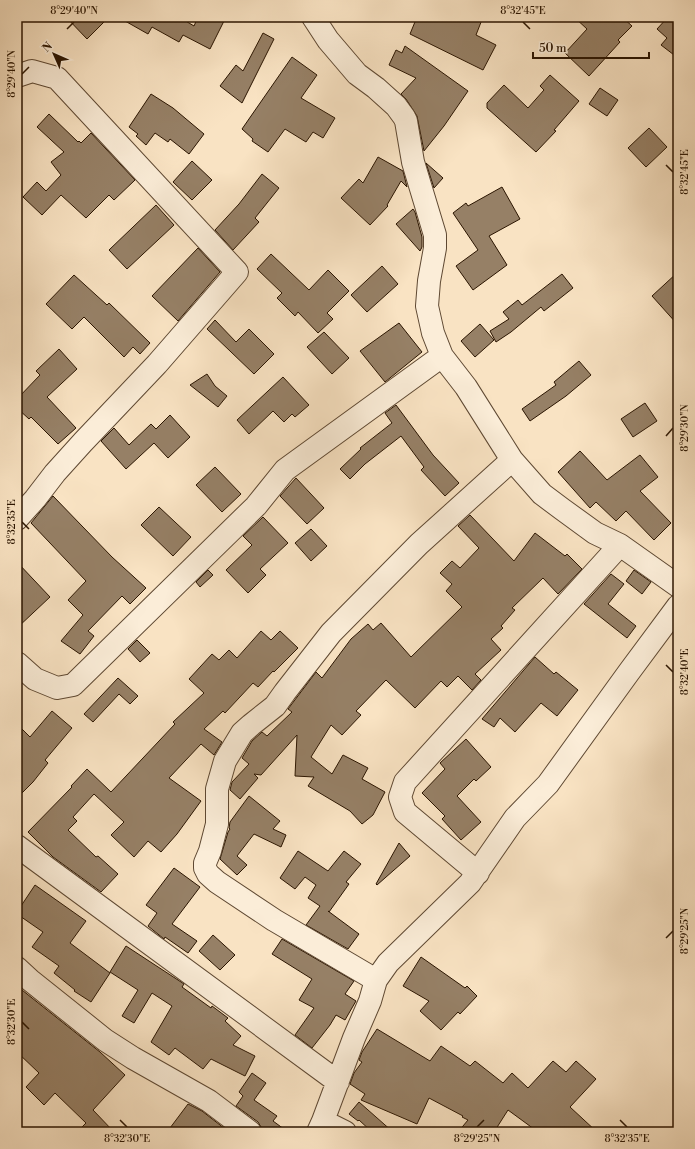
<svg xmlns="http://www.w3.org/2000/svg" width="695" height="1149" viewBox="0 0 695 1149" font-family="'Libre Bodoni',serif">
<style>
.building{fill:#968066;stroke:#2b1501}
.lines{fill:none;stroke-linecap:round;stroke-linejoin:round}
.minor-casing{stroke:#5e4832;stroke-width:24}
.minor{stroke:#fbedd8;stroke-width:22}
.ticks{fill:none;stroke:#2b1501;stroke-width:1.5}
.neatline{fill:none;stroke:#2b1501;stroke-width:1.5}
.ticks-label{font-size:10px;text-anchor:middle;fill:#2b1501}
</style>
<rect width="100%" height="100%" fill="#f9e3c3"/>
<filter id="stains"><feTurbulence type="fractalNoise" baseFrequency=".005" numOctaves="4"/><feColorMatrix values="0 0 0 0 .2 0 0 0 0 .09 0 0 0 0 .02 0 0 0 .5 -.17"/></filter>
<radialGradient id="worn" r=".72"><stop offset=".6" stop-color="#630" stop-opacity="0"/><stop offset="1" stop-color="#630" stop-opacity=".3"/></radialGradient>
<path class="building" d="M66 17H109L87 39Z
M118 17H179L194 26 198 17H226L210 49 183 35 179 42 152 27 148 34Z
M417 17H483L476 35 496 45 483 70 410 34Z
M574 17H622L632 26 618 40 620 42 589 76 565 53 587 29Z
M668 17H678V58L661 45 667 38 657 29Z
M263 33 274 39 242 103 220 86 236 65 243 71Z
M405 46 468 91 444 126 424 151 417 116 406 99 401 94 416 78 389 65 396 50 402 53Z
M292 57 317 75 301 98 335 118 323 138 313 132 306 142 285 129 268 152 252 141 253 139 242 129Z
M550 75 579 101 554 130 556 131 536 152 487 108V103L504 85 528 108 544 90 540 86Z
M600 88 618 100 607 116 589 104Z
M151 94 173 108 204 134 189 154 170 139 168 142 155 133 146 145 136 136 138 134 129 127Z
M49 114 78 142 79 141 81 143 91 133 135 180 114 200 109 195 86 218 61 195 42 215 23 197 37 182 46 191 61 175 51 162 64 152 37 127Z
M649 128 667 147 646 167 628 148Z
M378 157 403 171 407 187 401 181 387 205 388 206 370 225 341 198 359 179 363 183Z
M192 161 212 180 192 200 173 182Z
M426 163 443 178 434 188Z
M262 174 279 188 255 218 259 222 233 250 215 230 239 204Z
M502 187 520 219 489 236 507 265 473 290 456 266 478 250 453 213 466 203 468 206Z
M156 205 174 225 127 269 109 250Z
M413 209 415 212 422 237V247L420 251 396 224Z
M198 248 220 272 178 321 152 296Z
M271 254 309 290 328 270 349 291 327 313 333 319 318 333 298 312 295 316 277 298 282 293 257 269Z
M382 266 398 284 367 312 351 295Z
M678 272V325L652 296Z
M562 274 573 288 544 311 541 307 511 332 496 342 490 331 509 319 503 312 518 300 522 305Z
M74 275 107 305 109 303 150 343 140 354 133 347 124 357 84 317 72 329 46 304Z
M215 320 236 342 249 329 274 354 254 374 207 329Z
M399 323 422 352 385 382 360 351Z
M480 324 494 340 475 357 461 341Z
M324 332 349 358 332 374 307 347Z
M59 349 77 369 47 397 76 428 58 444 31 417 29 419 17 408V399L40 375 36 371Z
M579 361 591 375 566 396 530 421 522 409 556 385 554 382Z
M207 374 215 386 227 396 218 407 190 385Z
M283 377 309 405 295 417 292 414 284 422 273 411 249 434 237 420Z
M645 403 657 421 633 437 621 419Z
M396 405 433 455 459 483 445 496 421 470 424 467 401 436 365 464 350 479 340 469 361 449 360 448 392 423 385 413Z
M170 415 190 437 168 458 154 443 126 469 101 441 114 428 129 445 151 424 156 429Z
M580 451 607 480 640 455 658 477 640 491 671 523 654 540 626 511 616 521 596 502 590 508 558 472Z
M215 467 241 494 222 512 196 485Z
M296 478 324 508 307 524 280 496Z
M53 496 112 557 146 588 130 604 122 596 88 631 94 636 80 654 61 641 83 615 68 600 86 581 31 523Z
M159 507 191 537 173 556 141 525Z
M470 515 514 561 535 533 565 556 567 554 582 569 558 594 543 578 512 608 515 610 501 626 503 628 491 639 501 650 475 674 481 680 472 690 458 676 447 687 441 681 415 708 386 680 356 711 361 715 342 735 331 725 311 757 332 774 343 755 368 768 362 779 385 792 373 815 362 824 350 811 308 786 314 777 295 776 297 735 261 775 254 774 258 778 240 799 230 790 232 782 249 764 242 758 252 741 262 732 267 736 292 712 288 709 316 672 322 678 351 639 368 624 373 630 381 623 411 657 462 607 446 591 452 584 440 573 452 561 460 568 479 548 458 526Z
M263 517 288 543 260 569 266 575 248 593 226 570 252 545 243 536Z
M311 529 327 546 311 561 295 543Z
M17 562 50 597 17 628Z
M208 570 213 575 200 587 196 582Z
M634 570 651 582 642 594 626 581Z
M611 574 624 584 608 604 636 626 627 638 584 604Z
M261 631 271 640 280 631 298 648 274 672 273 671 258 687 253 683 225 713 223 711 204 729 222 742 214 755 201 744 169 778 201 801 177 834 161 852 148 841 134 857 111 835 124 822 94 794 73 817 77 821 68 830 96 857 98 856 118 874 101 892 53 857 28 832 72 787 71 786 87 769 111 792 175 724 173 722 204 693 189 679 212 654 219 660 229 650 237 658Z
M137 640 150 653 140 662 128 649Z
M535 657 554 674 556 672 578 690 557 716 541 703 515 732 500 718 494 727 482 719Z
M118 678 138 696 130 704 119 694 93 722 84 714Z
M52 711 72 728 45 760 48 763 33 782 17 798V724L30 737Z
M466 739 491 767 476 781 474 779 457 796 481 822 461 840 442 819 445 816 422 793 445 769 440 763Z
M249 796 280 821 273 829 286 835 281 847 254 834 237 856 247 865 237 875 220 859 228 832 230 829 229 828 230 822Z
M399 843 410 856 377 885 376 884Z
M298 851 328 871 344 851 361 864 346 882 349 884 329 912 328 911 359 934 348 949 306 925 320 906 308 898 316 885 305 877 295 889 280 878Z
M174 868 200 887 172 924 197 941 188 953 165 937 164 939 148 926 157 913 146 905Z
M35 885 86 921 70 943 110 973 91 1002 74 991 75 990 54 973 59 966 32 947 43 932 17 914V912Z
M213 935 235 955 220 970 199 951Z
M282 939 354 981 345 994 356 1001 345 1020 336 1015 330 1025 312 1048 295 1035 314 1008 299 1000 312 979 272 954Z
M126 946 178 980 184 984 182 987 211 1008 212 1006 228 1018 225 1021 241 1036 233 1045 255 1056 245 1076 211 1059 203 1069 175 1048 169 1055 151 1042 172 1006 152 993 134 1023 122 1016 138 990 110 972Z
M421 957 465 988 467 986 477 996 460 1014 458 1012 441 1030 420 1011 429 1001 403 986Z
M22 990 100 1052 125 1075 93 1110 114 1132H77L86 1123 55 1093 44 1105 26 1087 39 1073 17 1052V995Z
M377 1029 430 1061 441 1046 470 1066 475 1061 503 1083 512 1073 528 1088 553 1061 566 1072 576 1061 596 1079 570 1107 597 1132H538L508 1110 494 1132H458L468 1120 462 1117 463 1116 429 1098 417 1124 361 1100 365 1094 350 1084 354 1073 362 1062 359 1060 362 1052Z
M252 1073 266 1083 254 1100 277 1116 273 1121 288 1132H262L261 1127 258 1122 236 1106 243 1096 239 1092Z
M359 1102 393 1132H372L359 1120 358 1121 349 1114Z
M188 1104 202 1111 229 1132H167Z"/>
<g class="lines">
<g class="minor-casing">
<path id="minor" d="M313 17 328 40 357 74 376 88 396 106 404 117 406 121 413 162 435 235V248L429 281 427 306 433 333 442 356 466 387 512 460 542 494 562 509 595 533 620 545 678 586
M17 76 32 71 57 78 237 272 157 364 83 442 55 473 35 499 17 519
M17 663 35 679 57 688 73 685 256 506 285 470 442 356
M17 846 338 1082
M478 873 405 812 400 797 405 782 620 545
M17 968 30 980 105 1040 133 1058 209 1101 250 1132
M376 980 274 920 217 882 208 874 205 868V863L210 851 217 824V789L225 761 242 733 251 725 275 706 285 692 331 633 419 544 512 460
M323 1121 345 1132
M318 1132 323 1121 354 1038 370 1001 376 980 388 963 470 883 515 818 548 784 629 672 678 606"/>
</g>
<use href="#minor" class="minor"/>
</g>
<path class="ticks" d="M523 22 530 29M67 29 74 22M22 74 29 67M666 165 673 172M666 436 673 428M22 522 29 529M666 665 673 672M666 938 673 931M22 1022 29 1029M120 1120 127 1127M620 1120 627 1127M477 1127 484 1120"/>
<rect width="695" height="1149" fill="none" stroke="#f9e3c3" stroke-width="44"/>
<g transform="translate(54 54) rotate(315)" stroke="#fbedd8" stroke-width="3" paint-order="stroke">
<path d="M0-3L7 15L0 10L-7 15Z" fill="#2b1501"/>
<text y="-6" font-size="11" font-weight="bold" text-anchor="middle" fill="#2b1501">N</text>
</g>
<path d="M533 52v6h116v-6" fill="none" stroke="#2b1501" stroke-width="2"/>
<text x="539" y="52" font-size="12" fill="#2b1501" stroke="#fbedd8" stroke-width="3" paint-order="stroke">50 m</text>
<rect x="22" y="22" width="651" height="1105" class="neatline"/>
<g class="ticks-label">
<text x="74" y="14">8°29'40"N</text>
<text x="523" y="14">8°32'45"E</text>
<text transform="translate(11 74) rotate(-90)" y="4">8°29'40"N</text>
<text transform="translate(684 172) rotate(-90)" y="4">8°32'45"E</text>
<text transform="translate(684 428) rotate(-90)" y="4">8°29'30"N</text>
<text transform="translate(11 522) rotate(-90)" y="4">8°32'35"E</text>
<text transform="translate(684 672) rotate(-90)" y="4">8°32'40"E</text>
<text transform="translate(684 931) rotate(-90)" y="4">8°29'25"N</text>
<text transform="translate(11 1022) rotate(-90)" y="4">8°32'30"E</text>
<text x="127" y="1142">8°32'30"E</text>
<text x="477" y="1142">8°29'25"N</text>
<text x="627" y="1142">8°32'35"E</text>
</g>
<rect width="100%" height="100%" filter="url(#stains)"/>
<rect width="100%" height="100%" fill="url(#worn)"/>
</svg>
